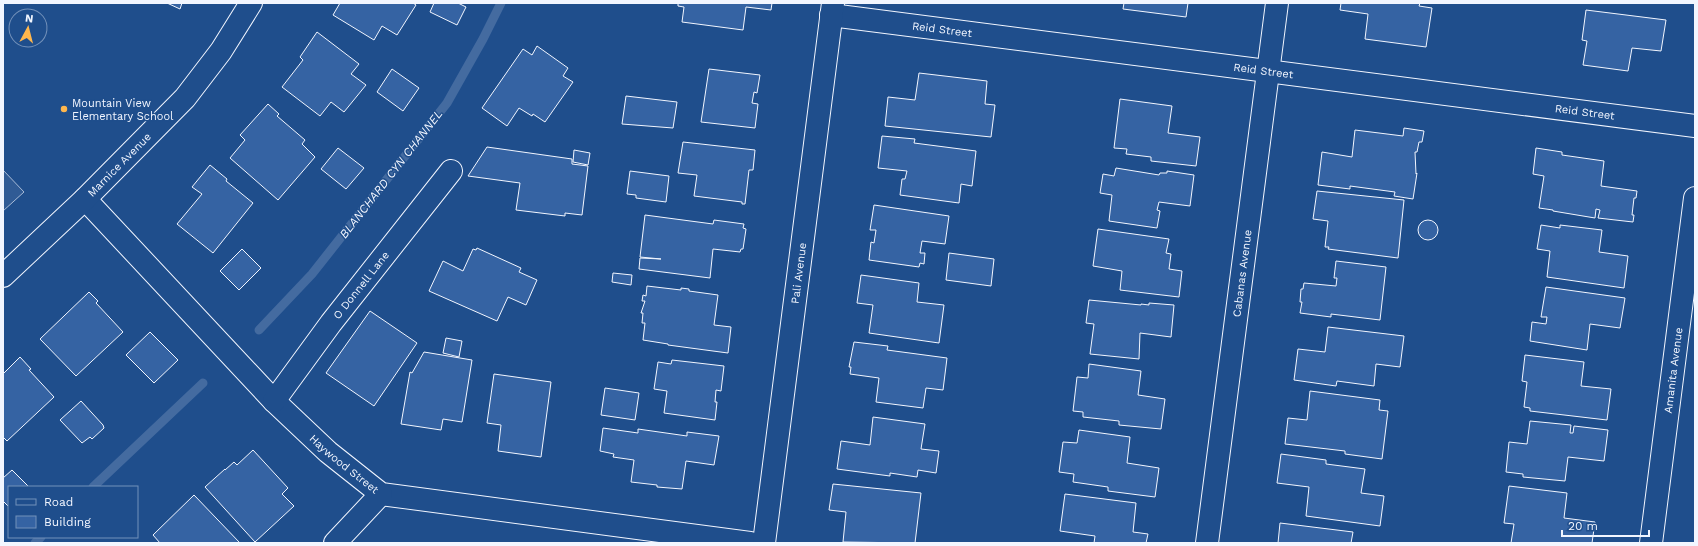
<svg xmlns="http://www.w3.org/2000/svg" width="1698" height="546" viewBox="0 0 1698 546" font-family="'Work Sans',sans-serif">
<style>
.built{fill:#305b95;stroke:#a8bbd7}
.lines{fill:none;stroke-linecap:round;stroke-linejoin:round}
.stream{stroke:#446ba0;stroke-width:9}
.building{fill:#3563a3;stroke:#f2f6ff}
.minor-casing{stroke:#f2f6ff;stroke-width:24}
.minor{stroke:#1f4e8c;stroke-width:22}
.poi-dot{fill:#ffb74d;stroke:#1f4e8c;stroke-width:1.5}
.labels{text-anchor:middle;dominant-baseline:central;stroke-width:3;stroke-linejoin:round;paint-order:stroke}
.street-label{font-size:11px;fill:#f2f6ff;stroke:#1f4e8c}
.poi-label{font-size:11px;fill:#f2f6ff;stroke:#1f4e8c;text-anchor:start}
.water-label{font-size:12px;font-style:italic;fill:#f2f6ff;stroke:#1f4e8c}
</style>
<rect width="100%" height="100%" fill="#1f4e8c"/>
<path class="built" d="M3 170 24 192 3 211Z"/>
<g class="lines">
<path class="stream" d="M259 330 312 274 447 103 483 39 501 3
M93 487 203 383
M35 543 41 537"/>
</g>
<path class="building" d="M167 3H182L180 9Z
M340 3H413L416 5 397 35 382 26 374 40 333 15Z
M434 3H458L466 7 457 25 430 12Z
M678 3H772L771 10 746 7 743 30 682 22 684 7 678 6Z
M1124 3H1188L1186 17 1123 9Z
M1341 3H1420L1419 6 1432 8 1426 47 1365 39 1368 14 1340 10Z
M1586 10 1666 20 1661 51 1632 48 1628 71 1583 65 1587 41 1582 40Z
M317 32 359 64 351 74 366 85 344 112 331 102 320 116 282 87 303 60 300 57Z
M537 46 568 68 563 76 573 82 545 122 533 114 532 116 519 108 507 126 482 108 523 49 532 55Z
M392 69 419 88 403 111 377 92Z
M709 69 760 75 757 93 754 92 752 103 758 104 755 128 701 122Z
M919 73 987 81 985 104 995 105 991 137 885 126 888 97 915 100Z
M626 96 677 102 673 128 622 124Z
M1120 99 1172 106 1168 133 1200 137 1196 166 1151 161V157L1126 154 1127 149 1114 148Z
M268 104 279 114 277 116 305 140 302 144 315 157 278 200 230 158 245 140 240 135Z
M1404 128 1424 131 1422 142H1419L1417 152H1415L1416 174 1417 173 1413 199 1394 196 1395 192 1350 186V189L1318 185 1322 152 1352 157 1355 130 1403 136Z
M882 136 915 139 914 143 976 151 972 186 961 184 959 203 900 195 902 179H905L907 171 878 168Z
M683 142 755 150 753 170H749L745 204H742V202L694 196 697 175 678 173Z
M487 147 572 159V164L588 166 582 215 565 213V216L516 210 520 183 468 176Z
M338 148 364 168 346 189 321 169Z
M1536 148 1562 152V155L1604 161 1601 186 1637 191 1636 198H1634L1632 215H1634L1633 222 1598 218 1600 210 1596 209 1595 218 1553 211V210L1539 208 1544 176 1533 174Z
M574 150 590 153 588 165 573 162Z
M210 165 227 179 226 181 253 203 213 253 177 224 202 194 192 187Z
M1116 168 1159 175 1160 173H1167V171L1194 175 1190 206 1159 202 1157 210 1160 211 1157 228 1109 221 1112 195 1100 193 1103 174 1114 176Z
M630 171 669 176 666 202 636 198V195L627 194Z
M1317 191 1404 200 1398 258 1328 249 1329 247H1325L1328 221 1313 219Z
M874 205 949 216 945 244 922 241 920 253H925L924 264 920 263 919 267 869 260 871 242 874 243 876 230H870Z
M645 215 713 224 714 220 744 224 743 228 746 229 743 249H741L740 252 713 249 710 278 639 269 640 258 661 259 640 257Z
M1418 230a10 10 0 1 1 20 0a10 10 0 1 1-20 0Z
M1541 225 1560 228V225L1602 230 1599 252 1628 256 1624 288 1547 277 1550 251 1537 249Z
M1098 229 1169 239 1166 253 1171 254 1169 269 1182 271 1179 297 1120 290 1122 271 1093 266Z
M477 248 521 268 519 272 537 280 526 305 508 297 497 321 429 291 443 261 463 271 473 249 476 250Z
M242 249 261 268 239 290 220 271Z
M949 253 994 259 991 286 946 280Z
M1336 261 1386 267 1380 320 1331 314V317L1300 313 1302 302H1300L1301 289H1303L1304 283 1336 286 1337 278H1334Z
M613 273 632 275 631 285 612 282Z
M861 275 919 283 917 302 944 305 939 343 869 333 873 305 857 303Z
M647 286 681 290V288L689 289V291L718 295 714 325 731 327 728 353 668 345V344L643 340 645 323H642L643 313H641L645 301H642L643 295 646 296Z
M1546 287 1625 298 1620 328 1590 324 1587 350 1530 341 1532 322 1546 324 1547 317H1541Z
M89 292 98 301 96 303 123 332 76 376 40 339Z
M1089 300 1141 305V304L1149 305V303L1174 305 1171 337 1140 333 1139 359 1090 354 1094 324 1086 323Z
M370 311 417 343 374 406 326 373Z
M1328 327 1404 336 1400 367 1376 364 1374 386 1337 381 1336 386 1294 380 1298 349 1325 352Z
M150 332 178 360 154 383 126 355Z
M446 338 462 341 459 357 443 353Z
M854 342 888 346 887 350 947 358 943 390 926 388 923 408 876 402 879 378 850 374 851 367H849Z
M424 352 472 360 462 422 443 419 441 430 401 424 410 372 412 373Z
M1525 355 1584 362 1581 386 1611 389 1607 420 1530 411V408L1524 407 1527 382 1522 381Z
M20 357 31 369 29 370 54 397 7 441 3 437V374Z
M672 360 724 366 721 391 716 390 715 402H717L715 420 664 413 667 391 654 389 658 362 671 364Z
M1089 364 1141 371 1138 395 1165 399 1161 429 1119 425V421L1083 417V412L1073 411 1077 377 1088 378Z
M494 374 551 382 541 457 498 451 501 425 487 423Z
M605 388 639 393 635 420 601 415Z
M1310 391 1380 400 1379 410 1388 411 1382 459 1345 454V451L1285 444 1288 418 1307 420Z
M81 401 103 425 104 428 92 439 90 437 82 443 60 420Z
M873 417 925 424 921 449 939 451 936 473 918 470 917 477 890 473V476L837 469 841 441 870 445Z
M1530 421 1571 425 1570 433H1573L1574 426 1608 430 1604 461 1568 457 1565 481 1523 477V474L1506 472 1509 442 1527 444Z
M603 428 638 433V429L687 436V432L719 436 714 465 686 461 682 489 657 487V485L631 482 634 460 613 457 614 454 600 451Z
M1079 430 1130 437 1127 463 1159 468 1155 497 1108 491V487L1073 482 1074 474 1059 472 1063 442 1077 443Z
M253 450 288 488 282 494 294 506 255 542 205 487 225 469V470L234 462 237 465Z
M1281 454 1326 460V464L1365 469 1361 493 1384 496 1380 526 1306 516 1309 487 1277 483Z
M12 470 29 487H9V507L3 501V478Z
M833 484 921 493 915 543 843 542 846 512 829 510Z
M1509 486 1567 493 1564 518 1595 522 1592 543H1511L1514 524 1504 523Z
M1065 494 1136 503 1133 532 1148 534 1146 543H1094L1095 536 1060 531Z
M194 495 240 543H160L153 535Z
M1280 523 1353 532 1351 543H1278Z"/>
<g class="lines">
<g class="minor-casing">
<g id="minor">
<path id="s1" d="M831 15 1695 126"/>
<path id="s2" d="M85 199 274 401 328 452 381 494 750 543"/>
<path id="s3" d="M3 276 85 199 185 98 221 51 251 3"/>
<path id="s4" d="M274 401 331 323 451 171"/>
<path d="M335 543 381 494"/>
<path id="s5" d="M764 543 833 3"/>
<path id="s6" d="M1207 543 1277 3"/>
<path id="s7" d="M1651 543 1695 198"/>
</g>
</g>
<use href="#minor" class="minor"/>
</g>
<circle class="poi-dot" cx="64" cy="109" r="4"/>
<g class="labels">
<g class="street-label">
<text stroke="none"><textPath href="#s1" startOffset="112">Reid Street</textPath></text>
<text stroke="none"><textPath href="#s1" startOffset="436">Reid Street</textPath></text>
<text stroke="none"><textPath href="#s1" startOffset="760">Reid Street</textPath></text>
<text stroke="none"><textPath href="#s3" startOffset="161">Marnice Avenue</textPath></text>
<text stroke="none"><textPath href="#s5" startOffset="272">Pali Avenue</textPath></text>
<text stroke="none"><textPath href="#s6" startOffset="272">Cabanas Avenue</textPath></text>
<text stroke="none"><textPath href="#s4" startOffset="145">O Donnell Lane</textPath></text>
<text stroke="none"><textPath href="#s7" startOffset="174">Amanita Avenue</textPath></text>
<text stroke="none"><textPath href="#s2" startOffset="371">Haywood Street</textPath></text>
</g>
<g class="poi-label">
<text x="72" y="103">Mountain View<tspan x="72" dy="13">Elementary School</tspan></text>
</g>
<g class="water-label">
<text transform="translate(391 174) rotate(-52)">BLANCHARD CYN CHANNEL</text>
</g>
</g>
<rect width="1698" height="546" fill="none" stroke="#f2f6ff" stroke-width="8"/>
<rect x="8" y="486" width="130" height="52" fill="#1f4e8c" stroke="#7391ba"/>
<rect x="16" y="499" width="20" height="6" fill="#1f4e8c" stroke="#7391ba"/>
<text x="44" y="506" font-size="12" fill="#f2f6ff">Road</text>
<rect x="16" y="516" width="20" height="12" fill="#3563a3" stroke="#7391ba"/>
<text x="44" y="526" font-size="12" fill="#f2f6ff">Building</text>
<g transform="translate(28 28) rotate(7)"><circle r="19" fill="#1f4e8c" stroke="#7391ba"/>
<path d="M0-3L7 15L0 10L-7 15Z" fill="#ffb74d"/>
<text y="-6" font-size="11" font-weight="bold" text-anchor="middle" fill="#f2f6ff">N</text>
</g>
<path d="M1562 530v6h87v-6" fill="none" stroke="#f2f6ff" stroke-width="2"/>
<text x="1568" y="530" font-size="12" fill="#f2f6ff" stroke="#1f4e8c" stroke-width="3" paint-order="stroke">20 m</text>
</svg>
